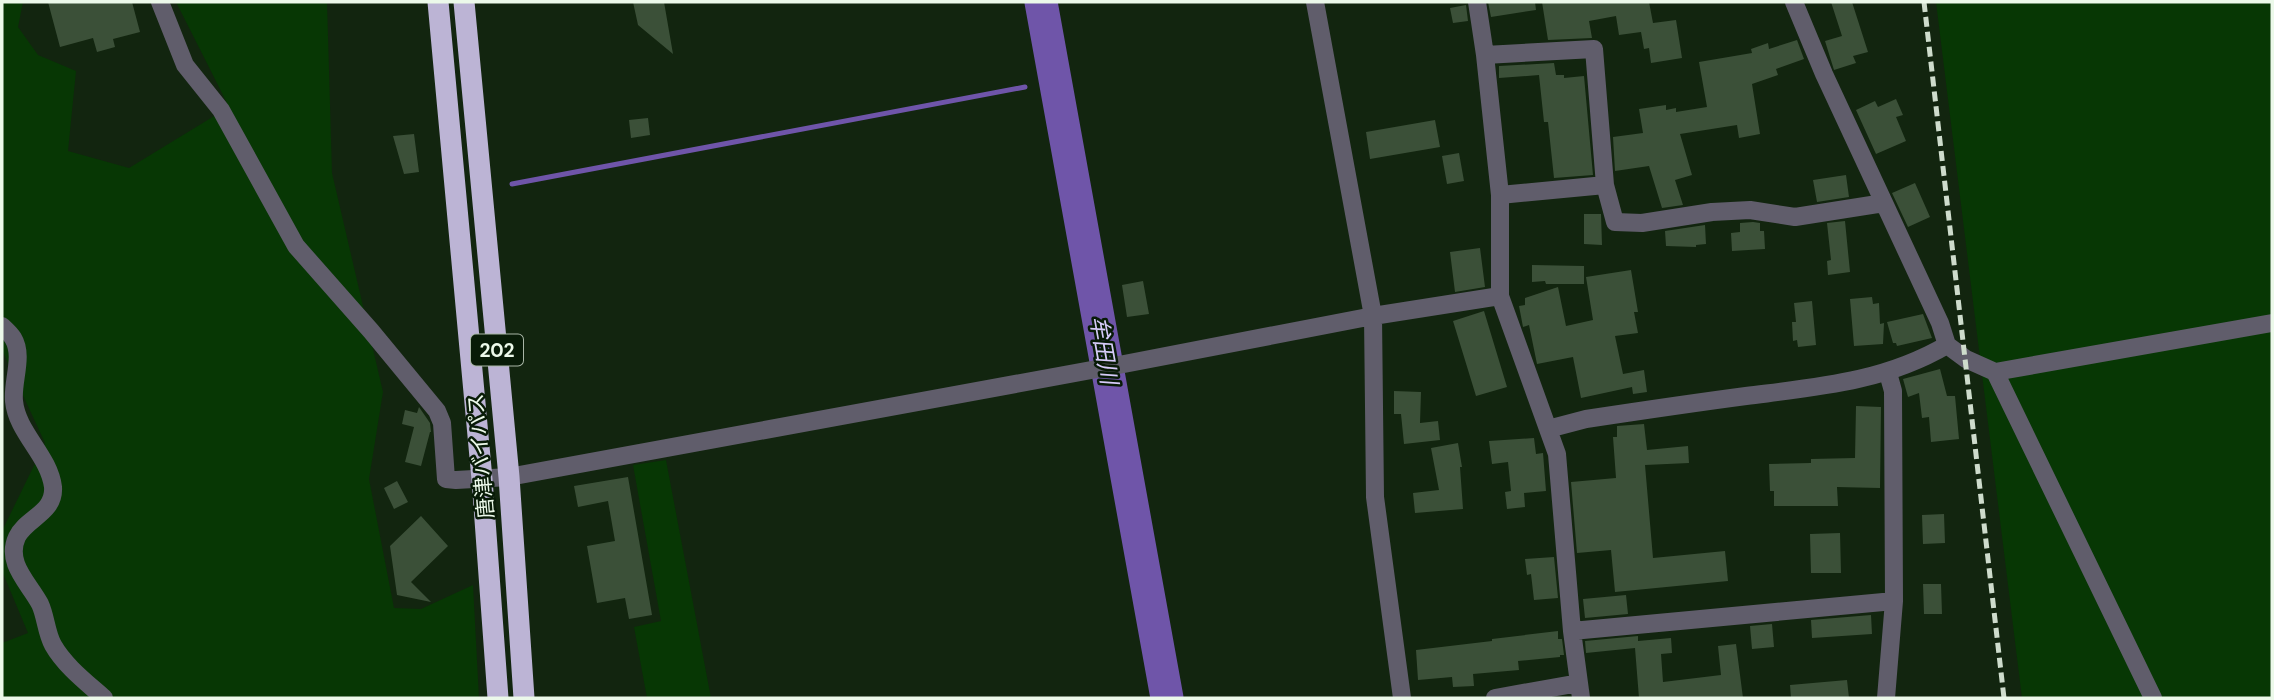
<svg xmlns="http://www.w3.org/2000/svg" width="2274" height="700" viewBox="0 0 2274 700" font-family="'DM Sans','Noto Sans JP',sans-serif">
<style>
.green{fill:#073704}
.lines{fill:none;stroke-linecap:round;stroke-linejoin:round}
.stream{stroke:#6f55a9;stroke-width:5}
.river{stroke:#6f55a9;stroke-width:33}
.building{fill:#3b5038}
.minor{stroke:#605d6b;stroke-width:18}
.highway{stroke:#bcb4d5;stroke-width:21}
.rail{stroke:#cedccc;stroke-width:5;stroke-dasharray:10 5;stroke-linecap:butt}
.labels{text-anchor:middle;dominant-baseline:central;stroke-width:5;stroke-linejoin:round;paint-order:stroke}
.shield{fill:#081b07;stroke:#a8b6a6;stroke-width:2}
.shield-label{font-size:19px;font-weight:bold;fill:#ecf9ea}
.street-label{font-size:21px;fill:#ecf9ea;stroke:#081b07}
.water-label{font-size:23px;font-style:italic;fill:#d6cbf9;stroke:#081b07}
</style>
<rect width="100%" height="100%" fill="#12250f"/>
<path class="green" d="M2 2H23L18 27 38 55 76 71 68 151 129 168 229 107 176 2H327L332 173 383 392 369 479 394 608 421 609 473 585 479 698H2V643L28 633 2 571V531L45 443 2 350Z
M1936 2H2272V698H2022Z
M666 460 711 698H647L634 627 661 621 633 465Z"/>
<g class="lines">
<path class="stream" d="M512 184 1025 87"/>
<path class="river" d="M1041 2 1167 698"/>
</g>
<path class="building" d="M48 2H132L140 32 113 39 115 47 97 52 93 38 60 47Z
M633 2H664L673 54 638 25Z
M1488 2H1535L1536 10 1491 17Z
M1542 2H1649L1653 23 1676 20 1682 58 1651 63 1649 48 1644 49 1641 32 1619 35 1616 16 1589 21 1592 38 1548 40Z
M1831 2H1852L1868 52 1853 56 1856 63 1834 70 1825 41 1842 36Z
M1466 5 1468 21 1453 23 1450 8Z
M1797 40 1804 59 1776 69 1778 75 1752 84 1760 134 1739 138 1737 125 1680 134 1692 175 1675 180 1683 205 1662 208 1649 166 1615 171 1613 137 1643 133 1639 109 1666 105V110L1676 108V112L1707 107 1699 62 1752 53 1751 49 1768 43 1769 49Z
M1554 63 1556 75H1564V78L1584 76 1593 175 1554 178 1548 122H1544L1539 75 1499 78V66Z
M1896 99 1903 115 1896 117 1906 141 1876 154 1856 110 1875 101 1878 107Z
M648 118 650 135 631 138 629 120Z
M1435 120 1440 147 1370 159 1366 132Z
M414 134 419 172 404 174 393 136Z
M1459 153 1464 181 1447 184 1442 156Z
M1846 175 1849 197 1817 202 1813 180Z
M1915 183 1930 217 1908 227 1892 193Z
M1584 214H1601L1602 245 1584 244Z
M1845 221 1850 272 1828 275 1827 261 1831 260 1827 223Z
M1753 222 1760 223V231H1764L1765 249 1732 251 1731 233 1740 232V223Z
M1705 225 1706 244 1696 245V247L1666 246 1665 231Z
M1480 248 1485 287 1455 292 1450 252Z
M1532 265 1584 266V284H1546L1545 281 1532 282Z
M1631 270 1638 312H1634L1638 333 1615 336 1623 374 1644 370 1647 392 1633 394 1632 387 1581 398 1573 357 1537 364 1529 325 1523 327 1519 306 1525 305V298L1558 287 1566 326 1593 320 1586 277Z
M1143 281 1149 314 1127 317 1122 285Z
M1872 297 1873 304 1879 303 1880 324 1884 323 1883 344 1854 346 1850 299Z
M1812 301 1816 345 1798 347 1797 340 1793 341 1792 322H1796L1794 303Z
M1484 311 1507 387 1476 396 1453 321Z
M1923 314 1932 338 1897 346 1896 343H1893L1887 322Z
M1940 369 1947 396H1955L1959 439 1931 442 1929 417 1922 418 1919 393 1908 397 1903 379Z
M1394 391 1421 392 1420 423 1438 421 1440 440 1404 444 1401 414H1394Z
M1856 406 1881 407 1880 488 1837 487 1838 506H1774V491H1770L1769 464 1811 463V459L1855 458Z
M419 407 430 423 431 432H430L421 466 405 462 414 427 402 424 405 410 417 413Z
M1644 424 1647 450 1688 446 1689 463 1645 465 1653 558 1725 551 1728 581 1615 592 1611 550 1577 553 1571 482 1616 478 1613 437H1617V426Z
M1534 438 1536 454 1543 453 1546 491 1524 493 1525 507 1507 509 1505 492 1511 491 1508 462 1492 464 1489 441Z
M1458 443 1462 467H1460L1463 509 1415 513 1413 493 1439 490 1431 448Z
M628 477 652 615 629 619 625 598 597 603 587 546 615 541 608 501 578 507 574 486Z
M397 481 408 502 394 509 384 488Z
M1944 514 1945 543 1923 544 1922 515Z
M421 516 448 546 411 582 431 602 397 595 390 546Z
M1840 533 1841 573H1811L1810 534Z
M1554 557 1558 598 1534 600 1531 574 1527 575 1525 559Z
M1923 584H1941L1942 614H1924Z
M1626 595 1628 614 1585 618 1583 599Z
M1871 615 1872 634 1812 638 1811 620Z
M1772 624 1774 647 1752 649 1750 626Z
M1558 631V639H1562L1564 655H1560V657L1518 661 1519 670 1473 674 1474 686 1453 687 1452 677 1418 680 1416 650 1492 641V639Z
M1638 636V641L1671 638 1672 653 1661 654 1663 682 1721 675 1718 646 1736 644 1743 698H1639L1635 648 1586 653 1585 641Z
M1847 680 1849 698H1791L1790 685Z"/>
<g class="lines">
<path class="minor" d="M160 2 185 65 221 110 296 246 371 331 437 411 442 423 446 479 456 480 509 477 1124 364 1373 316 1500 296
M1315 2 1373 316 1375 497 1402 698
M1477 2 1485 55 1500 195V296L1557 454 1572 631 1581 698
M1794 2 1824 74 1940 323 1947 345 1966 359 1995 372 2272 323
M1485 55 1594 49 1605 185 1615 222 1642 223 1712 212 1750 210 1795 217 1884 203
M1500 195 1605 185
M2 326C5 329 10 333 13 338 24 356 12 381 14 401 17 433 49 455 53 487 55 513 26 518 17 537 5 563 29 583 40 604 46 617 46 632 53 645 65 666 86 682 104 698
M1995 372 2153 698
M1548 429 1586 419C1639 411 1693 403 1746 396 1817 387 1884 382 1947 345
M1572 631 1894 601
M1495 698 1579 683
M1886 698 1894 601 1893 391 1888 373"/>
<path class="highway" d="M438 2 482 479 498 698
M464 2 509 477 524 698"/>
<path class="rail" d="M1924 2 2004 698"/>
</g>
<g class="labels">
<rect class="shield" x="471" y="334.5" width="52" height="31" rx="5"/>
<g class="shield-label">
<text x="497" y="350">202</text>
</g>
<g class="street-label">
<text transform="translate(481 456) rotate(-95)">唐津バイパス</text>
</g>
<g class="water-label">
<text transform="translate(1104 350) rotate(80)">牟田川</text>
</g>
</g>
<rect width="2274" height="700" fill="none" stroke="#ecf9ea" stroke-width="7"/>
</svg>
